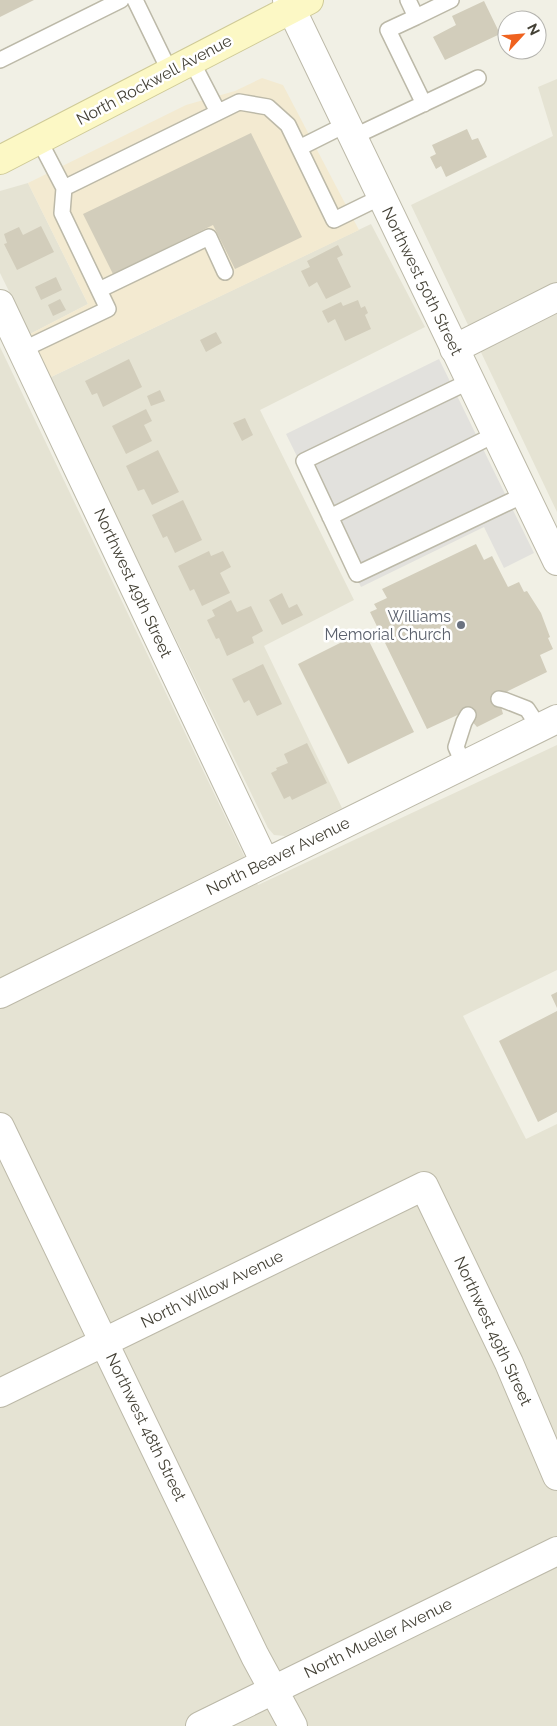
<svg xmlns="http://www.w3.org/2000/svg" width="557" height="1726" viewBox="0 0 557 1726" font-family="Raleway,sans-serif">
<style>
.residential{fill:#e5e3d3}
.commercial{fill:#f3ead1}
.parking{fill:#e2e1dd}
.building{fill:#d2cdbb}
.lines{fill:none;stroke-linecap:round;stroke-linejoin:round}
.service-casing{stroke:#bcb9a8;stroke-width:18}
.minor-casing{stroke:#bcb9a8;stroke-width:30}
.tertiary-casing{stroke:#bcb9a8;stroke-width:30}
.secondary-casing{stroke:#cfca97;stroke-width:30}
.service{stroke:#fff;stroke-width:15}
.minor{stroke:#fff;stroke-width:28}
.tertiary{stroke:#fff;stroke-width:28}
.secondary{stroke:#fcf8c5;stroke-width:28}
.worship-dot{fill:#6b7280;stroke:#fff;stroke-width:2}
.labels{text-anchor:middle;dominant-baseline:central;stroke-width:5;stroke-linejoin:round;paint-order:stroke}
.street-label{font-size:16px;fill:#434035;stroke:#fff}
.worship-label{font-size:16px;fill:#5b616d;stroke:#fff;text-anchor:end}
</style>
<rect width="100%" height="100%" fill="#f1f0e5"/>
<path class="residential" d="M557 79V512L411 205 553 136 538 87Z
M28 183 88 304 30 334 0 273V191Z
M371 224 425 327 260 410 354 600 264 646 342 808 285 836 274 835 268 828 49 378Z
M0 347 258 885 557 745V970L463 1016 526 1139 557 1124V1726H0Z"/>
<path class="commercial" d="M262 78 283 85 359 230 49 378 30 334 88 304 28 183 186 105 235 91Z"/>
<path class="parking" d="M439 359 534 553 504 568 484 527 361 587 286 434Z"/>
<path class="building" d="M0 0H34L0 17Z
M484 1 500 34 445 60 433 37 456 25 452 16Z
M467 129 472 140 478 138 487 157 446 177 441 166 436 169 430 157 436 154 432 145Z
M251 133 302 237 235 269 213 225 113 274 83 214Z
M41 226 54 252 17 270 4 244 7 243 4 234 19 227 23 235Z
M338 245 343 255 337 258 351 287 326 299 317 282 309 287 301 271 310 267 307 261Z
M56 277 62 290 41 300 35 287Z
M60 299 66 310 53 316 48 305Z
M358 300 361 308 365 306 368 313 365 315 371 329 345 341 335 319 328 323 322 311 341 302 343 306Z
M216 332 222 343 206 352 200 340Z
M129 359 142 387 103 407 97 393 92 395 85 381Z
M160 390 165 401 151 406 147 396Z
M146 409 152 421 144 425 152 441 126 454 112 426Z
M245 418 253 435 242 441 233 423Z
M158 450 179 492 152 505 144 489 138 491 126 466Z
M183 500 202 540 175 553 167 536 163 538 152 515Z
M476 544 484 560 492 556 508 587 519 582 524 592 527 591 541 613 550 637 548 638 553 649 540 655 547 672 498 696 503 714 477 727 464 712 427 729 370 612 377 609 374 604 387 598 382 589Z
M209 551 211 556 223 551 231 567 220 573 230 593 202 606 194 589 190 591 178 566Z
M282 593 289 608 297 604 303 615 282 625 269 600Z
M231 600 237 612 251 606 263 631 252 637 254 643 227 656 219 638 216 639 207 620 215 616 212 610Z
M364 631 414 732 348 764 298 664Z
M263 664 282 704 257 716 249 700 244 703 232 679Z
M307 743 327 783 292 800 290 796 284 799 271 773 277 770 276 768 288 763 284 754Z
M557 992V1008L551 995Z
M557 1011V1112L538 1122 499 1041Z"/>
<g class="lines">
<g class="service-casing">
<path id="service" d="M135 0 170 72
M408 0 416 17 451 0
M416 17 388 30 424 104
M0 60 121 0
M191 60 218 112
M353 137 478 78
M299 148 347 124
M64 188 239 102 268 107 288 125 334 220 381 197
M99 290 209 237 225 272
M22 350 108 309 62 213 64 188 39 140
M470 381 304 461 357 574 526 494
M330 517 496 434
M499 699 504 700 527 709 539 727
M464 765 456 747 464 722 468 715"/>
</g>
<g class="minor-casing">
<path id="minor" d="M0 304 265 863
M454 349 557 297
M0 994 557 719
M0 1127 255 1656 293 1726
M0 1393 424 1186 509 1363 557 1476
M200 1726 557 1551"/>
</g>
<g class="tertiary-casing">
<path id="tertiary" d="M287 0 557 561"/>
</g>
<g class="secondary-casing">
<path id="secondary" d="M0 160 309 0"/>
</g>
<use href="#service" class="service"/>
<use href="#minor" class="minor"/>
<use href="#tertiary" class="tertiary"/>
<use href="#secondary" class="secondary"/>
</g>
<circle class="worship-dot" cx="461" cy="625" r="5"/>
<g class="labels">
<g class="street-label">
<text transform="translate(154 80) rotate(-28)">North Rockwell Avenue</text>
<text transform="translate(422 281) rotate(64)">Northwest 50th Street</text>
<text transform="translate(133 583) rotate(65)">Northwest 49th Street</text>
<text transform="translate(278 856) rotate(-26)">North Beaver Avenue</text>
<text transform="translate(212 1289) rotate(-26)">North Willow Avenue</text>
<text transform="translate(493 1331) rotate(65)">Northwest 49th Street</text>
<text transform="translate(146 1427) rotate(64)">Northwest 48th Street</text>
<text transform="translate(378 1638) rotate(-26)">North Mueller Avenue</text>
</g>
<g class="worship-label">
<text x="451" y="616">Williams<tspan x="451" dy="18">Memorial Church</tspan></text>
</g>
</g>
<g transform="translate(522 35) rotate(64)"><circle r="24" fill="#ffffff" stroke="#b4b3ae"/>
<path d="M0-4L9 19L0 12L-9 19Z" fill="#ef621f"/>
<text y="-8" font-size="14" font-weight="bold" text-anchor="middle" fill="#434035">N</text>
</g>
</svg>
